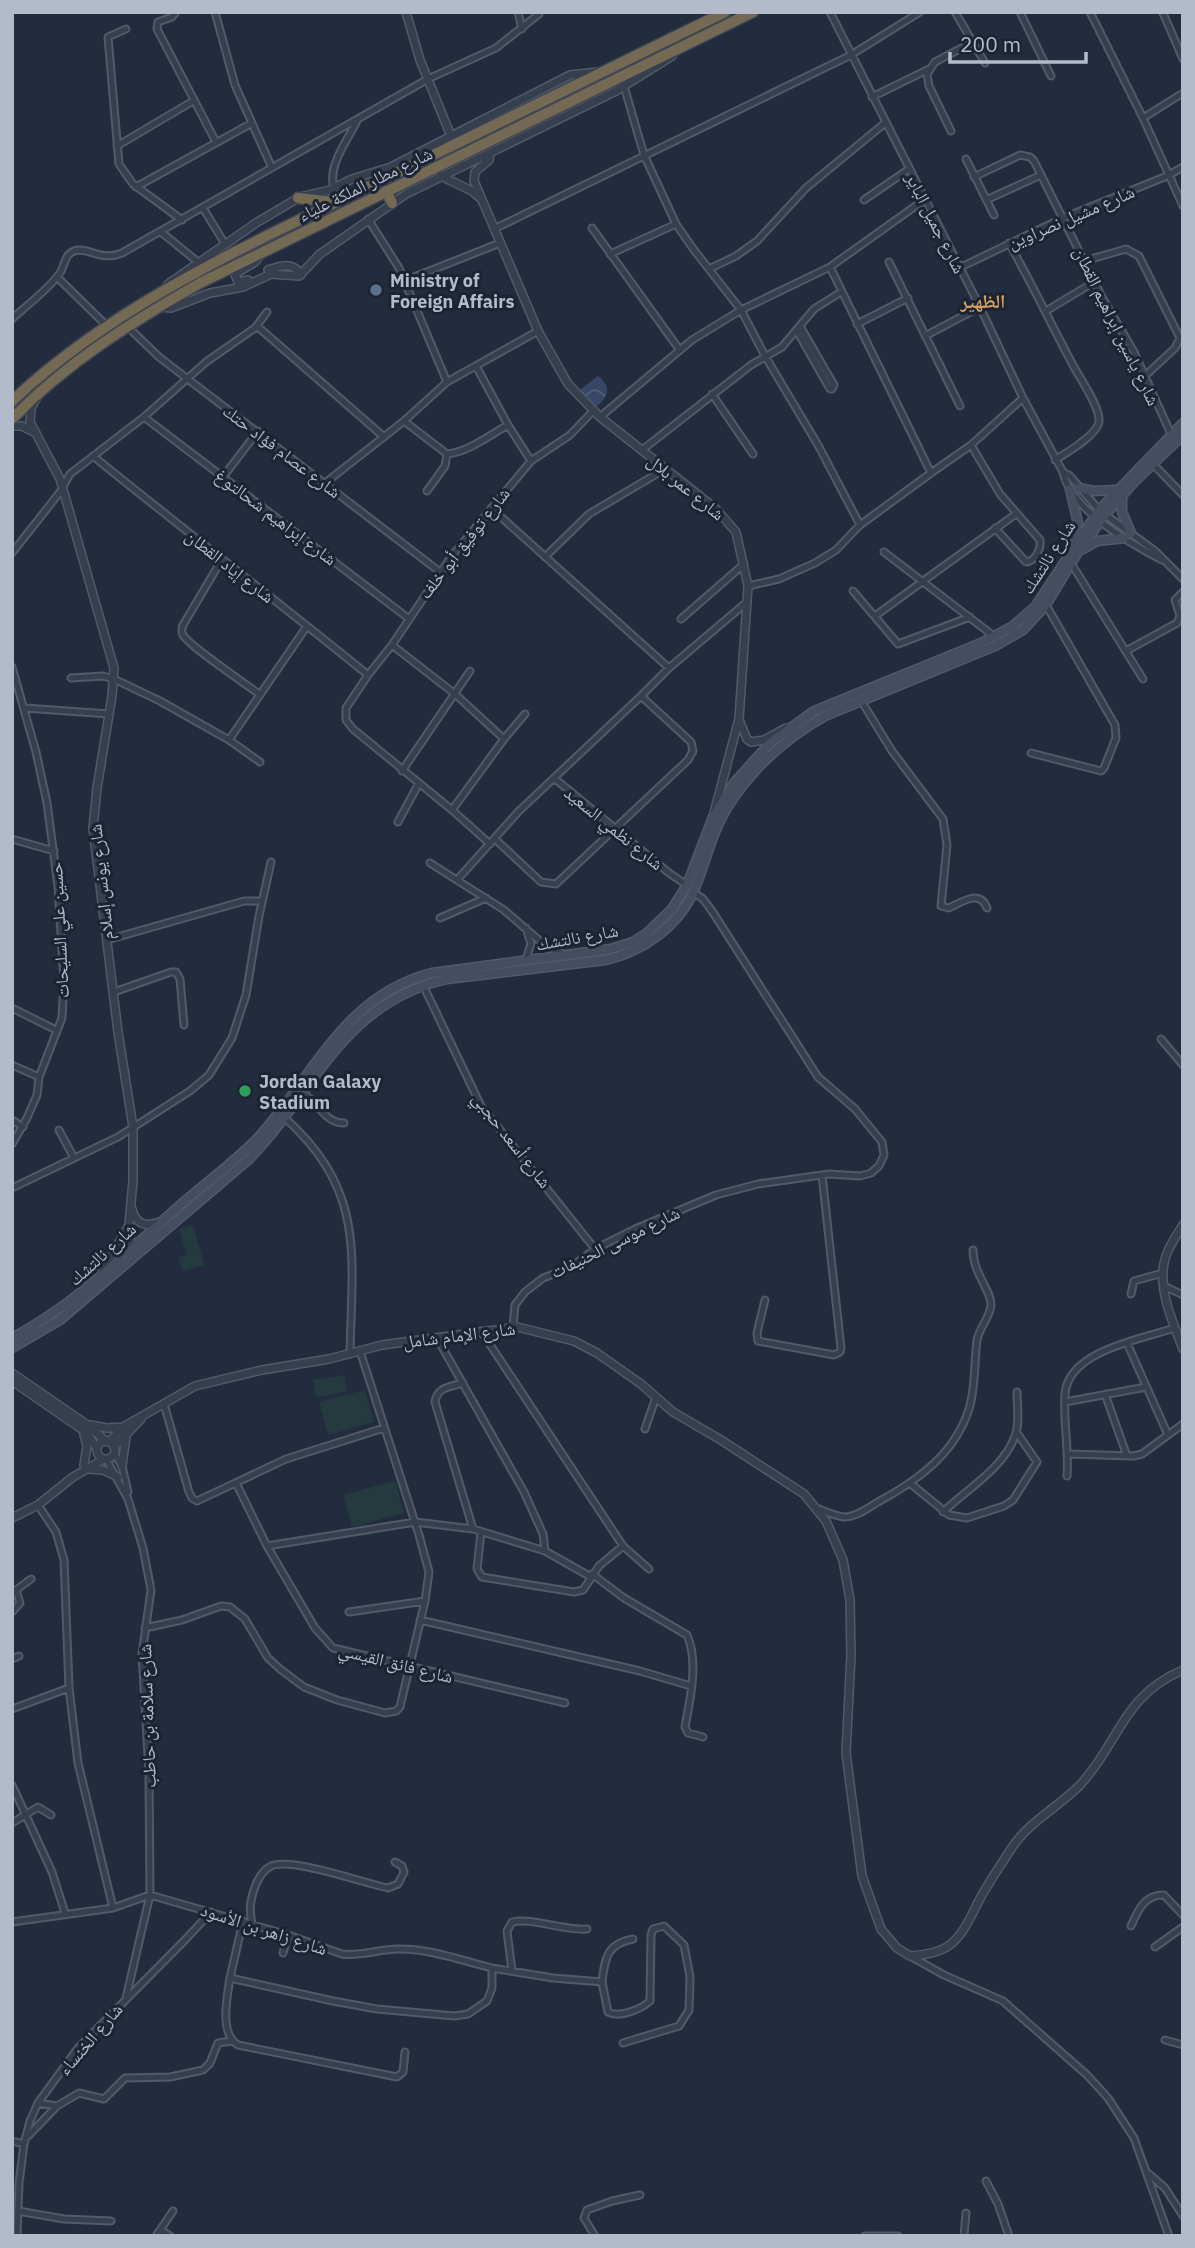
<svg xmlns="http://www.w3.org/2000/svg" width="1195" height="2248" viewBox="0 0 1195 2248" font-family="'IBM Plex Sans','Noto Naskh Arabic',sans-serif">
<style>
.green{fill:#253a3f}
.water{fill:url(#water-waves)}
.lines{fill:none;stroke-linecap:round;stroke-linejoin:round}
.minor-casing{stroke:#525a69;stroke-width:9}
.tertiary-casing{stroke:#525a69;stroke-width:10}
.secondary-casing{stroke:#525a69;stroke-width:11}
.motorway-casing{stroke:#3f4756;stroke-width:13}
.minor{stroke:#373f4e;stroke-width:5}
.tertiary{stroke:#373f4e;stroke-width:7}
.secondary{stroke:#454d61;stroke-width:8}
.motorway{stroke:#746a54;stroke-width:10}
.service-dot{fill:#5c6f8a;stroke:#1c2433;stroke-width:2.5}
.leisure-dot{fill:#2e9e5b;stroke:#1c2433;stroke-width:2.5}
.labels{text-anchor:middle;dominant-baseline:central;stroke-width:6;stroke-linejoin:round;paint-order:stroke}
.street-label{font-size:18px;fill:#b3bac9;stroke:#1c2433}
.poi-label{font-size:18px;font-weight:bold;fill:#b3bac9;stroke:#1c2433;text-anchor:start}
.neighbourhood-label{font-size:19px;font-weight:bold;fill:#d69e61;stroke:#1c2433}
</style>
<defs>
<pattern id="water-waves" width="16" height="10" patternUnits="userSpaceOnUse" patternTransform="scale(1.75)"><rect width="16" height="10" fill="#374665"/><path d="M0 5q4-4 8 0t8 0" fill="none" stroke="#525f7a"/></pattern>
</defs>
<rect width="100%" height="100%" fill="#232c3e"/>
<path class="green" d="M193 1225 204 1265 182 1271 178 1257 187 1255 179 1229Z
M344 1375 347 1392 316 1397 313 1380Z
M365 1390 374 1422 328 1435 319 1402Z
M395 1481 404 1513 352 1527 343 1495Z"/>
<path class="water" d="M598 376C613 388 608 397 595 408L580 390Z"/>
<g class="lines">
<g class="minor-casing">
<path id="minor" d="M176 12 172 17 158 22 157 29 216 142
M215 12 235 85 272 168
M518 12 522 29
M830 12 980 307 1023 398 1063 472C1070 509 1131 544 1162 560
M955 12 985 63
M1020 12 1051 76
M1090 12 1143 118
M1163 13 1183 59
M126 29 108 37 119 164 133 184 182 220
M624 86 644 155 676 224 694 250 741 310 765 356 818 445 860 525
M1183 93 1143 118 1183 206
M872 97 929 69
M951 131 929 86 927 74 935 62 973 42
M117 146 193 101
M966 159 994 215
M974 177 1020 155 1030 157 1034 161 1102 297 1134 352 1171 434
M136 187 252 123
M334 189C327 165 348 140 358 119
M864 200 909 169
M986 200 1041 175
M203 208 225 244
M368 219 399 268 447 382
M592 228 679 349
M494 229 851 55 920 12
M161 232 198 262
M1009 243C1032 284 1052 326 1074 367 1081 380 1100 407 1099 421 1098 435 1066 453 1055 460
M610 254 676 224
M1084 261 1126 249 1139 256 1180 338 1175 348 1146 375
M889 262 960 406
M959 268 1063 218 1167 176 1183 167
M709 269 736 256 757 241 806 188 885 123
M57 277 107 326
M404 281 500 243
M1046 311 1094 282
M12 319C27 305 48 290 60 273 65 266 64 255 74 251 87 246 101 262 122 253L428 79 496 48 539 14
M857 324 908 298
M127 326 159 357 440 572
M257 326 384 437
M800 326 834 385 832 389
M797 331 830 389H832
M925 336 980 307
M476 366 508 425 531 461 451 557 392 645 368 675 346 708V720L353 729 452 810 490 844
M712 394 753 454
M144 417 408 618
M600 417 692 340 741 310 830 267
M404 421 447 454C468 452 490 435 508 425
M971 445 1000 494 1040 540C1041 549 1036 561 1026 562L995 528
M642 450 751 365 782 347 814 309 841 292
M93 456C184 530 277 601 368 675
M531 461 570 435 593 411
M1153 464 1183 495
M1063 472 1070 476 1099 510 1155 551 1183 579
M931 473 971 445 1023 398
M223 477 258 431
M325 483 404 421 447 382 538 331
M427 491 445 466 447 454
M491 508 669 668 747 602
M884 552 995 637
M12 553 60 492 70 474 144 417 206 362 255 328 267 312
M545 557 589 514 665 469
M221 561 183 625C182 628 181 632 183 635 189 646 246 684 259 694
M1071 563 1143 679
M748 586 779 579 815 563 836 550 860 525 931 473 830 267 924 200
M853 591 898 644 970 617
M875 616 1016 514
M681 619 744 564
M392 645 455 694 504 739
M1126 651 1177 623 1180 616 1175 600 1183 592
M12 667 36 752 47 803 58 887 64 980 62 1018 39 1077 37 1095 27 1118 12 1144
M71 678 103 676 114 679 160 701 229 740 260 762
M862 702 892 751 943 819 947 845 941 906 949 908C962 902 980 889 987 908
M25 708 109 714
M229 740 307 626
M1031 753 1101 771 1104 768 1116 738 1115 725 1046 605
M402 771 470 671
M554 778 641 696
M452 810 504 739 525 714
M398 822 419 783
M12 839 54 851
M495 839 541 882 556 884 688 760 693 751 691 742 641 696 669 668
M430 863 504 910 541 942 562 954
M457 880 519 811 554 778 669 873 687 885
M440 918 486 898
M107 940 244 901H262
M525 962 531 944 526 928
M423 985 481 1106 595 1249
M114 992 171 972H176L180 979 184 1025
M12 1008 56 1030
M1161 1039 1183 1065
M12 1065 39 1077
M302 1093C319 1101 323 1123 344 1123
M284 1117C366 1191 352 1254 350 1354
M12 1120 23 1127
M59 1130 74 1158
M12 1188 118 1137 190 1091 209 1075 232 1038 246 995 259 916 271 862
M1164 1286 1183 1295
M1131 1294 1134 1281 1163 1273
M765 1300 757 1333 758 1341 834 1355 840 1352 841 1348 822 1175
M513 1327 515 1305 525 1292 543 1278 570 1268 595 1249 635 1229 716 1195 758 1184 829 1174 860 1176 871 1173 879 1166 884 1155 882 1142 855 1109 818 1077 712 911 703 899 693 892
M481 1331 623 1546 649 1569
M437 1338 524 1492 543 1534 545 1551
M1127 1343 1168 1435
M463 1383C450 1387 437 1387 435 1402L473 1529
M1105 1394 1127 1456
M1065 1402 1146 1387
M164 1404 189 1492 192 1498 197 1501 286 1459 384 1428
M645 1429 656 1397
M114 1453 122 1466 128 1492
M1068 1454 1133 1456 1142 1454 1183 1424
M106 1459 128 1499 143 1548 151 1590 142 1654 149 1772 150 1895 126 1998
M1067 1476C1069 1448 1063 1421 1065 1394 1068 1351 1141 1339 1175 1328
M236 1483 267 1546 315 1628 333 1648 565 1703
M911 1484 949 1515 967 1518 1004 1506 1013 1500 1037 1462 1017 1433
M38 1505 56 1532 64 1560 69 1688 78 1763 113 1908
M819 1509C827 1512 835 1516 844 1517 856 1517 868 1508 878 1502 917 1481 955 1454 969 1409 976 1386 974 1362 977 1340 979 1328 990 1318 991 1305 991 1289 973 1274 973 1250
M943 1512C967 1489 1004 1468 1015 1436 1020 1424 1017 1405 1017 1392
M481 1532 477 1569 482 1577 574 1592 583 1590 599 1566 623 1546
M267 1546 415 1522 473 1529 545 1551 591 1577
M592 1574 624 1598 687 1635C699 1662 690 1699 685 1727L688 1733 703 1737
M12 1593 31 1579
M12 1612 20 1603 16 1590
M349 1612 425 1601
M420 1620 640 1671 691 1686
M145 1628 182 1620 221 1606 230 1607 245 1619 268 1658 280 1669 304 1687 337 1700 385 1713 396 1711 400 1707 425 1601 429 1572 419 1535 360 1351
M12 1659 19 1656
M12 1709 69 1688
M12 1785 52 1872 65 1913
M12 1823 38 1807 51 1815
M12 1922 113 1908 150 1895 288 1935 342 1954C361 1957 382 1948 401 1949 431 1949 463 1961 492 1968V1988L487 2001 468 2014 454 2016 377 2009 333 2001 230 1978 243 1921
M252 1924C249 1909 250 1901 255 1887 258 1879 263 1870 271 1866 292 1857 363 1883 388 1888L398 1884 404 1872 402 1866 395 1862
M1131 1926C1138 1910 1145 1894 1164 1895L1183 1915
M1155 1947 1183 1927
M283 1953 288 1935
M910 1956 944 1975 1003 2001 1087 2075 1108 2098 1134 2138 1169 2236
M492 1968 553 1978 602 1982 608 2012C619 2018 640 2010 650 2001L651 1935 653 1929 664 1926 684 1945 690 1977 689 2010 679 2026 623 2043
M512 1971 507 1931 512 1922C532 1917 563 1931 587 1929
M230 1978C227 1997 219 2034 238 2045L397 2077 403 2072 405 2052
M602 1982C605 1957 607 1944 633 1939
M1165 2040 1183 2045
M38 2103 57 2106 79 2093 104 2099 125 2078 170 2077 203 2070 210 2063 218 2043 232 2041
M28 2136 57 2106
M12 2141 24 2144
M1149 2174 1165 2188 1183 2216
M986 2181 998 2204 1009 2236
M18 2211 64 2219 111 2221
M161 2230 170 2236
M17 2236 19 2183 24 2144 30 2121 38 2103 78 2048 185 1940 211 1912
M156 2236 173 2211
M595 2236 584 2218 587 2210 612 2201 640 2195
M865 2236H898
M964 2236 966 2213"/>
</g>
<g class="tertiary-casing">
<path id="tertiary" d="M406 12 420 60 451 136
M490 153 489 160 475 172 474 181 538 331 568 384 600 417 716 509 736 532 748 586 739 719 714 813
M441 176 472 191 481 199
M268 270C280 266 293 261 301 275
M248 280 238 282 235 274 255 262 262 253
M168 284 256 223 300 197 330 190 352 179 391 167 570 75 598 72
M159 307 171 308 210 293 243 287 271 274 299 276 320 254 406 194 616 91 672 56
M37 397 31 408 30 422 60 479 114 668 112 696 97 788 93 828 118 1032 133 1127V1181L129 1224 131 1253
M12 426H22L36 433
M739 720 747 739 751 742 764 740 786 728
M132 1209C136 1225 146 1227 160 1222
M1183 1225C1176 1236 1168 1247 1165 1259 1157 1288 1173 1323 1183 1349
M102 1272 129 1225
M12 1373 86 1424 107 1442
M12 1381 80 1428 89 1436 97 1449
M90 1425 107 1428 123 1427
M84 1435 87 1446 84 1465
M97 1450a9 9 0 1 1 18 0a9 9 0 1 1-18 0Z
M109 1442 123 1427 195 1386 262 1370 329 1359 382 1345 517 1327 574 1341 597 1353 641 1384 673 1412 721 1440 804 1494 826 1521 843 1560 850 1600 851 1655 846 1753 862 1876 881 1929 897 1948 910 1956C924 1955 940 1953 951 1944 967 1931 974 1907 985 1890 993 1876 1002 1863 1011 1849 1028 1822 1059 1807 1081 1784 1120 1741 1123 1695 1183 1670
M114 1447 141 1419
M122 1466 126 1436
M88 1469 103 1470 118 1477
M12 1518 38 1505 73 1477 104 1459"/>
</g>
<g class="secondary-casing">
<path id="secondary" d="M1079 488 1093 491 1116 490
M1070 489 1078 523 1075 541
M1122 496V512L1131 533
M1083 549 1097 541 1125 538
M12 1338C76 1304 124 1255 178 1207 203 1185 231 1165 255 1141 313 1080 341 996 432 973L611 949 633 942 646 934 672 909 687 885 713 817 734 783 770 743 814 711 981 643 1013 626 1035 607 1099 510 1183 423
M12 1348 60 1320 248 1160C316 1091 341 1003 447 979L605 960C642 952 676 928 693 893 705 865 711 834 727 808 752 768 784 739 825 716L995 646 1023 630 1046 605 1078 552 1105 515 1134 482 1183 435"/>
</g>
<g class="motorway-casing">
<path id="motorway" d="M386 191 392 203
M298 198 333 202
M12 401C115 304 248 245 374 184 491 127 608 70 725 12
M12 419C67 362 132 322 200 283L753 12"/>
</g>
<use href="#minor" class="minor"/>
<use href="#tertiary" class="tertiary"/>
<use href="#secondary" class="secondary"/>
<use href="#motorway" class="motorway"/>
</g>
<circle class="service-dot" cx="376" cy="290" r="7"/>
<circle class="leisure-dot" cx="245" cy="1091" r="7"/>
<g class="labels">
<g class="street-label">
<text transform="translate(365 184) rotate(-26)">شارع مطار الملكة علياء</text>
<text transform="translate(1071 217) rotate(-23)">شارع مشيل نصراوين</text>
<text transform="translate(936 223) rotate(63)">شارع جميل الباير</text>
<text transform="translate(1117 326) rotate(64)">شارع ياسين إبراهيم القطان</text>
<text transform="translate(282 451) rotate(37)">شارع عصام فؤاد حتك</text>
<text transform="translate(686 487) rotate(39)">شارع عمر بلال</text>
<text transform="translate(276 517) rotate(37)">شارع إبراهيم شحالتوغ</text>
<text transform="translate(464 543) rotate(-52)">شارع توفيق أبو خلف</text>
<text transform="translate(1048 557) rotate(-57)">شارع نالتشك</text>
<text transform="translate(230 566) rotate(38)">شارع إياد القطان</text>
<text transform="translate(614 828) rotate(39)">شارع نظمي السعيد</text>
<text transform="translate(101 882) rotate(-96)">شارع يونس إسلام</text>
<text transform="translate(59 930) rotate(-93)">حسين علي السليحات</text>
<text transform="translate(577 937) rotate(-10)">شارع نالتشك</text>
<text transform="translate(512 1140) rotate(52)">شارع أسعد حجبي</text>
<text transform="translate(615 1242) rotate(-26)">شارع موسى الحنيفات</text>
<text transform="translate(102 1254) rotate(-42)">شارع نالتشك</text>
<text transform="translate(459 1335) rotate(-7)">شارع الإمام شامل</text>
<text transform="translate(396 1663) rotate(14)">شارع فائق القيسي</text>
<text transform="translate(147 1716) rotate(-92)">شارع سلامة بن حاطب</text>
<text transform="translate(264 1929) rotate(18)">شارع زاهر بن الأسود</text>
<text transform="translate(90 2039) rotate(-49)">شارع الخنساء</text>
</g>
<g class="poi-label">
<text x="390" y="280">Ministry of<tspan x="390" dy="21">Foreign Affairs</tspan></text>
<text x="259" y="1081">Jordan Galaxy<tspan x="259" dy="21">Stadium</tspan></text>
</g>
<g class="neighbourhood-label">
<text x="983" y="301">الظهير</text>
</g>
</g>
<rect width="1195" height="2248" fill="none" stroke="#b3bac9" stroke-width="28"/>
<path d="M950 52v10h136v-10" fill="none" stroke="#b3bac9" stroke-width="3.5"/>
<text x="960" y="52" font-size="21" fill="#b3bac9" stroke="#1c2433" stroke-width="5" paint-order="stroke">200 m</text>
</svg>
